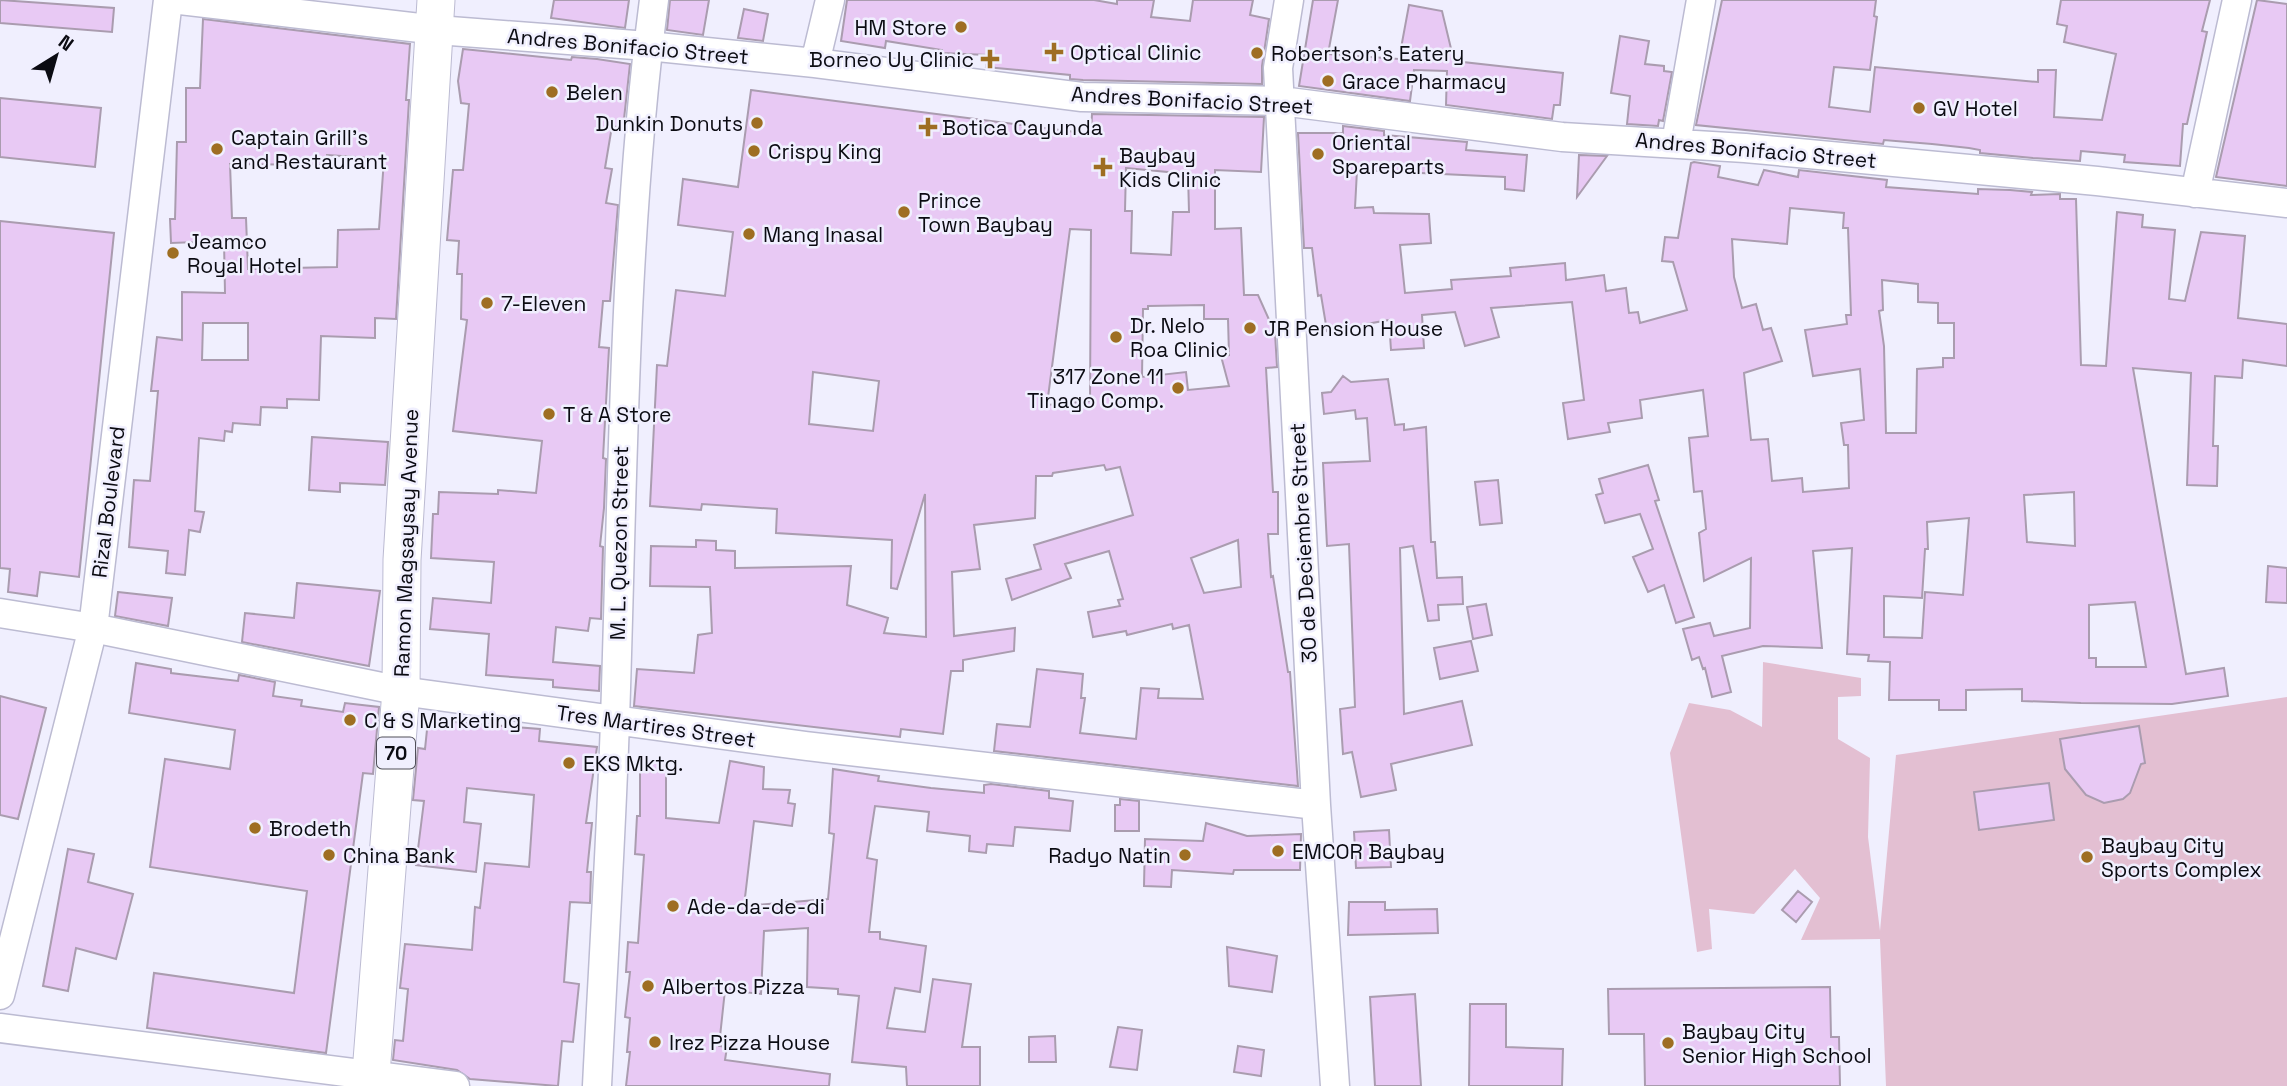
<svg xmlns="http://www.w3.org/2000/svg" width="2287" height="1086" viewBox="0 0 2287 1086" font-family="'Space Grotesk',sans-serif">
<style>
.green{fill:#e3bfd2}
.building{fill:#e8c9f4;stroke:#aa9caf;stroke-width:2;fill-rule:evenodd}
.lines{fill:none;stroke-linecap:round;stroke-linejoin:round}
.minor-casing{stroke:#bcbbd2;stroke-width:31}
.major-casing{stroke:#bcbbd2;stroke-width:39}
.minor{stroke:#fff;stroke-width:28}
.major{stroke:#fff;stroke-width:37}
.poi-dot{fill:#9e6e22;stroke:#f0effe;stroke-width:2.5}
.labels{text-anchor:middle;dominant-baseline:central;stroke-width:5;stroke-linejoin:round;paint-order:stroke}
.shield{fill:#f0effe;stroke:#504f59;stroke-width:2}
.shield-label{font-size:19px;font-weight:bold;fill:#0b0b12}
.poi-label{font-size:21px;fill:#0b0b12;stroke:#f0effe;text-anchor:start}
.street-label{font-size:21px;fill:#0b0b12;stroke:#f0effe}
</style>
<rect width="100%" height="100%" fill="#f0effe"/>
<path class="green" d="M1763 662 1861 678V696L1838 697V739L1870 758 1868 837 1880 931 1896 755 2287 697V1086H1886L1880 939 1801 940 1820 898 1795 869 1754 914 1709 909 1712 949 1697 952 1670 753 1689 703 1730 710 1762 727Z"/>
<path class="building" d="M0 0 114 8 112 32 0 23Z
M554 0H629L625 28 551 18Z
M670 0H709L703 35 667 30Z
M847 0H1094L1117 4V0H1154L1151 17 1190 21 1193 0H1253L1250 15 1269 19 1262 66V84L1083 80 1070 79V75L986 67 987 55 942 53V50L886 41 885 48 841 41Z
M1313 0H1338L1328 54 1399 59 1409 5 1442 11 1454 61 1563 73 1560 105H1554L1552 119 1446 105 1447 71 1414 70 1410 101 1299 86Z
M1722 0H1876L1874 16 1877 17 1870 70 1834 67 1829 107 1870 112 1875 67 2038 82V70H2056L2054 117 2102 120 2116 54 2064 42 2067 26 2057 24 2061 0H2210L2202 31 2207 32 2187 124H2183L2180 166 2124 162 2125 155 2081 151 2080 161 2033 158 1980 153V150L1969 148 1932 144 1884 140 1883 144 1696 125Z
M2257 0 2287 4V186L2216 177Z
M744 9 768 14 763 41 738 38Z
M203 19 410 44 406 100H409L396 319 375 318V338L321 336 319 400 287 399V408L261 407 260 425 233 423 232 432 225 431 224 441 199 438 195 511 204 512 200 532 189 530 185 575 166 573 168 551 129 547 134 480 150 481 158 391H151L157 337 182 340V292L225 293 224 241 171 243 170 219H175L177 142H186V88H200ZM327 155 384 159 379 229 338 230 337 267 248 269 246 218H232L230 164 327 165ZM203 323H248V360H202Z
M1620 36 1649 41 1645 64 1664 66V71L1672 72 1663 121 1659 120 1658 126 1627 124 1630 96 1611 93Z
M463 49 571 60 572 57 597 59 630 64 623 128 612 126 605 168 612 169 606 203 618 205 610 301H603L599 347 609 348 603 458 606 459 604 508 600 546 603 547 601 619 590 618 588 631 556 627 553 662 600 666 599 691 553 687V680L486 675 489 634 430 629 433 598 491 603 494 562 431 558 433 514H438L439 492 498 494V490L536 493 542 441 453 431 467 320 461 319 462 274H457L459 241 447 240 453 170H463L469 104 461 103 458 81Z
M751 90 1091 134 1092 114 1264 117 1261 172 1215 170V229L1241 228 1244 295H1258L1275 333 1277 367 1266 368 1273 492H1278V534H1268L1271 577 1273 576 1288 672H1290L1298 786 994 751 997 724 1030 727 1037 669 1083 674 1081 698H1085L1080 733 1136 739 1141 688 1159 689 1158 698 1203 699 1189 625 1173 629 1172 624 1127 635 1126 631 1093 637 1088 612 1120 606 1118 600 1123 599 1109 551 1065 564 1071 578 1012 600 1006 579 1041 569 1034 545 1133 515 1120 467 1106 470 1104 465 1053 473 1052 476H1036L1035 518 974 525 980 569 952 572 954 636 1015 628 1014 651 963 660V671H951L943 734 901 729 900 737 634 706 637 669 694 673 698 635 712 633 710 587 650 586 651 546 696 547V540L716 541V550L735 551V568L851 566 847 605 888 618 884 633 926 637 925 494 897 589 891 588 892 540 776 533 777 509 702 504 701 510 650 506 657 365 667 366 676 290 725 296 733 232 678 225 683 179 738 187ZM1126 168 1188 174 1189 212H1173L1171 255 1131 253 1132 211H1125ZM1070 229 1091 230 1090 401 1047 405ZM1204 305V319H1228L1229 355 1221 356 1229 386 1188 390 1186 372 1142 377 1143 309H1148V306ZM813 372 879 381 873 431 809 424ZM1238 540 1241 587 1204 593 1191 558Z
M0 98 101 108 95 167 0 157Z
M1343 126 1384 131V135L1467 142 1466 150 1527 155 1524 191 1505 189V177L1357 170 1355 208 1373 207 1374 213 1429 214 1431 243 1400 245 1405 293 1452 289 1451 280 1511 276 1510 268 1565 263 1566 280 1604 275 1606 291 1626 288 1629 313 1638 312 1640 323 1687 310 1673 262 1662 261 1665 237 1678 238 1691 163 1694 162 1720 166 1718 177 1758 185 1764 170 1798 177 1799 170 1887 180 1886 187 1978 194V189L2010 190 2032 192 2031 195 2060 194V199H2076L2081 365 2106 366 2117 212 2143 215 2142 227 2175 230 2169 299 2185 301 2201 232 2245 236 2238 318 2287 324V366L2243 360 2242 378 2215 376 2213 446H2218L2217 486 2187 485 2191 373 2133 368 2186 674 2224 668 2228 696 2172 704 2081 703 2022 701V689L1966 690V710H1939V700H1889L1890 662 1868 661 1869 655 1847 654 1852 548 1813 551 1822 648 1763 646 1722 656 1731 692 1712 697 1705 668 1703 669 1699 657 1692 660 1683 629 1710 623 1714 636 1750 628 1751 558 1704 581 1699 533 1706 529 1702 491 1694 492 1689 438 1708 436 1703 390 1640 400 1642 418 1608 423 1610 432 1568 439 1563 403 1584 400 1572 302 1491 308 1499 337 1465 346 1455 312 1422 315 1424 348 1391 350 1389 320 1327 331 1321 295 1318 296 1312 248H1304L1298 133H1343ZM1790 208 1844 213 1843 228H1848L1851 315H1846L1847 324 1805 330 1813 376 1860 369 1864 420 1841 423 1844 445H1848L1849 488 1803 492 1802 478 1772 481 1768 439 1751 440 1744 373 1782 361 1771 328 1763 330 1756 304 1742 308 1734 277 1732 239 1787 244ZM1882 280 1918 284V302L1938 303V323H1954V358H1943V367L1917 369 1916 433H1886L1884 346 1879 311 1883 310ZM2074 492 2075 546 2027 542 2024 495ZM1969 518 1963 595 1925 592 1922 638 1884 637V596L1922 598 1925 549H1928L1927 522ZM2135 602 2146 667H2096V658H2089V605Z
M1579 155 1607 156 1577 197Z
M0 221 114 233 79 577 40 572 37 596 8 592 10 569 0 568Z
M1343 376 1351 382 1388 379 1395 425 1404 424V430L1426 427 1431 542H1435L1437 578 1462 577 1463 604 1438 605 1439 620 1428 621 1413 546 1400 548 1404 714 1462 701 1472 745 1391 764 1396 790 1361 797 1352 752 1343 754 1340 709 1355 707 1349 544 1327 546 1323 463 1370 461 1367 418 1356 419 1355 410 1324 414 1322 393 1331 392Z
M312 437 388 442 385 485 340 483V492L309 490Z
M1648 465 1659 500 1655 501 1694 617 1676 623 1664 585 1648 592 1633 557 1653 549 1640 514 1605 523 1596 495 1603 493 1599 479Z
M1498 480 1502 523 1480 525 1475 482Z
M2268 566 2287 568V603L2266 602Z
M297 583 380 591 369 666 242 642 245 613 294 618Z
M118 592 172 598 168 626 115 616Z
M1486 604 1492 635 1473 639 1467 607Z
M1471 641 1478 671 1440 679 1434 648Z
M136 663 171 669V673L238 681 239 675 275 682 273 696 302 700 301 706 343 712 345 703 379 707 373 774 363 773 326 1053 147 1028 154 973 294 993 307 891 150 867 165 759 230 769 235 730 129 713Z
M0 696 46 708 18 819 0 815Z
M428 720 540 729 539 741 597 747 586 823H592L587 872H591L590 903 570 902 564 982 579 984 573 1042 562 1041 558 1086 470 1079 457 1070 393 1060 395 1040 403 1041 408 989 400 988 405 944 472 950 475 907 480 908 485 863 529 867 534 795 467 788 464 822 481 824 476 872 416 865 424 801 413 800 418 748 425 749Z
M2139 726 2145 763 2141 764 2130 793 2123 799 2104 803 2086 795 2065 769 2060 739Z
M640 761 666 762V818L719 823 730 761 764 767 763 789 790 790 788 803 795 804 792 826 754 821 744 906 828 899 834 834 829 833 833 769 879 776 878 781 931 788 984 793V785L991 784 1049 791V798L1073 801 1070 831 1015 827 1013 846 987 844 986 853 969 851 970 836 927 831 929 812 875 806 867 858 877 860 869 932H880V939L926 946 920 992 895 988 887 1028 925 1032 933 979 971 984 962 1047H980V1086H907L906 1067 852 1062 859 996 838 994V989L807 987 808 928 764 931 761 994 725 990 719 1046 727 1047 725 1060 830 1074 829 1086H626L630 1052H627L630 1018 625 1017 630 972H626L628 942 638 943 644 855 635 854 637 816H640Z
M2049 783 2054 820 1979 830 1974 792Z
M1120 799 1139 801V831H1115V805H1120Z
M1206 823 1247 836 1301 834 1300 870H1234L1233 874 1172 870 1171 887 1144 886 1145 839 1203 841Z
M1389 830 1391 867 1356 868 1354 832Z
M68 849 94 854 88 882 133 894 116 959 76 948 68 991 43 986Z
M1798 891 1812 902 1796 922 1782 910Z
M1349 902H1385V910L1437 909 1438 933 1348 935Z
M1227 947 1277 956 1272 992 1229 986Z
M1830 987 1831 1037H1839L1840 1086H1645L1644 1034H1609L1608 989Z
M1415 994 1421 1086H1375L1370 997Z
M1470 1004H1506V1047L1563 1049 1562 1086H1469Z
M1118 1027 1142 1030 1137 1070 1110 1067Z
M1055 1036 1056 1062H1029V1037Z
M1238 1046 1264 1050 1261 1076 1234 1072Z"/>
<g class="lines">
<g class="minor-casing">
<path id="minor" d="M180 0 437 30 648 46 815 63 1082 97 1281 101 1562 137 1745 148 2097 181 2287 203
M1289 0 1278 68 1316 805 1335 1086
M815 63 830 0
M1676 143 1701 0
M2195 193 2237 0
M0 613 93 628 401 691 806 746 1316 805
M0 995 93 628 168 0
M0 1028 455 1086
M597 1086C603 964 611 842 615 720 623 480 623 239 654 0"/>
</g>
<g class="major-casing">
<path id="major" d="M370 1086 401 691 402 560 436 0"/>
</g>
<use href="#minor" class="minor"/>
<use href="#major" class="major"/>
</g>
<g class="poi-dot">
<circle cx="961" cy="27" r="7"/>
<path d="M1050.5 41.5h7v7h7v7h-7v7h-7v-7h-7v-7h7z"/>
<circle cx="1257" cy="53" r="7"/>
<path d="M986.5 48.5h7v7h7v7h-7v7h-7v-7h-7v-7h7z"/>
<circle cx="1328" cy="81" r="7"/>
<circle cx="552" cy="92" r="7"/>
<circle cx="1919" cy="108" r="7"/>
<circle cx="757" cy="123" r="7"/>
<path d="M924.5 116.5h7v7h7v7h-7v7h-7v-7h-7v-7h7z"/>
<circle cx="217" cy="149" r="7"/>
<circle cx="754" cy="151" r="7"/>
<circle cx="1318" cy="154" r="7"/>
<path d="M1099.5 156.5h7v7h7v7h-7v7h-7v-7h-7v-7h7z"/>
<circle cx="904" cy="212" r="7"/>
<circle cx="749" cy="234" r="7"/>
<circle cx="173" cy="253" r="7"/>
<circle cx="487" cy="303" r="7"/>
<circle cx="1250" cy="328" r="7"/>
<circle cx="1116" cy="337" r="7"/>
<circle cx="1178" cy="388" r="7"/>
<circle cx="549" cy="414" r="7"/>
<circle cx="350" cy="720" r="7"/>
<circle cx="569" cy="763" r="7"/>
<circle cx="255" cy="828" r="7"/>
<circle cx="1278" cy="851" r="7"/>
<circle cx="329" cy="855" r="7"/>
<circle cx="1185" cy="855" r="7"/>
<circle cx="2087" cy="857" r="7"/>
<circle cx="673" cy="906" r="7"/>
<circle cx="648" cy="986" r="7"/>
<circle cx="655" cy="1042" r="7"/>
<circle cx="1668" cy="1043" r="7"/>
</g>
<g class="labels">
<rect class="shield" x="377" y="737.5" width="38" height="31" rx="5"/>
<g class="shield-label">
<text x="396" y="753">70</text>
</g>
<g class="poi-label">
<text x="947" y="27" text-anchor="end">HM Store</text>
<text x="1070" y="52">Optical Clinic</text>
<text x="1271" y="53">Robertson's Eatery</text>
<text x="974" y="59" text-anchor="end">Borneo Uy Clinic</text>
<text x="1342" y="81">Grace Pharmacy</text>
<text x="566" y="92">Belen</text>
<text x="1933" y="108">GV Hotel</text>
<text x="743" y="123" text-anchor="end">Dunkin Donuts</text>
<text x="942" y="127">Botica Cayunda</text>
<text x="231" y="137">Captain Grill's<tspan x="231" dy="24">and Restaurant</tspan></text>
<text x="1332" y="142">Oriental<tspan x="1332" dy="24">Spareparts</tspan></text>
<text x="768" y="151">Crispy King</text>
<text x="1119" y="155">Baybay<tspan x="1119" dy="24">Kids Clinic</tspan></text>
<text x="918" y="200">Prince<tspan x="918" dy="24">Town Baybay</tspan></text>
<text x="763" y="234">Mang Inasal</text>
<text x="187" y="241">Jeamco<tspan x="187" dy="24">Royal Hotel</tspan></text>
<text x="501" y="303">7-Eleven</text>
<text x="1130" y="325">Dr. Nelo<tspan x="1130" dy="24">Roa Clinic</tspan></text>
<text x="1264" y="328">JR Pension House</text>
<text x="1164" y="376" text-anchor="end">317 Zone 11<tspan x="1164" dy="24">Tinago Comp.</tspan></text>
<text x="563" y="414">T &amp; A Store</text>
<text x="364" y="720">C &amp; S Marketing</text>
<text x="583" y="763">EKS Mktg.</text>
<text x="269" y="828">Brodeth</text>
<text x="2101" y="845">Baybay City<tspan x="2101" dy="24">Sports Complex</tspan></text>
<text x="1292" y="851">EMCOR Baybay</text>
<text x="343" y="855">China Bank</text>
<text x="1171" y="855" text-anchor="end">Radyo Natin</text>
<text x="687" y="906">Ade-da-de-di</text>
<text x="662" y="986">Albertos Pizza</text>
<text x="1682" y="1031">Baybay City<tspan x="1682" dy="24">Senior High School</tspan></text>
<text x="669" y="1042">Irez Pizza House</text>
</g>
<g class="street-label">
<text transform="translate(628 46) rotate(5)">Andres Bonifacio Street</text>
<text transform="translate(1192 100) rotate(3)">Andres Bonifacio Street</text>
<text transform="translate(1756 150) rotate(5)">Andres Bonifacio Street</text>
<text transform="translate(108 502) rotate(-83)">Rizal Boulevard</text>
<text transform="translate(406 543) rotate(-88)">Ramon Magsaysay Avenue</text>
<text transform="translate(619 543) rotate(-89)">M. L. Quezon Street</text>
<text transform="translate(1303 543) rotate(-93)">30 de Deciembre Street</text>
<text transform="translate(656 726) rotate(8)">Tres Martires Street</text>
</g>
</g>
<g transform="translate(56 56) rotate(37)" stroke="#f0effe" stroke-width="5" paint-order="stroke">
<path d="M0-5L12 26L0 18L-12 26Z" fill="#0b0b12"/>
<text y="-10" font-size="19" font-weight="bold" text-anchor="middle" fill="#0b0b12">N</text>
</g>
</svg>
